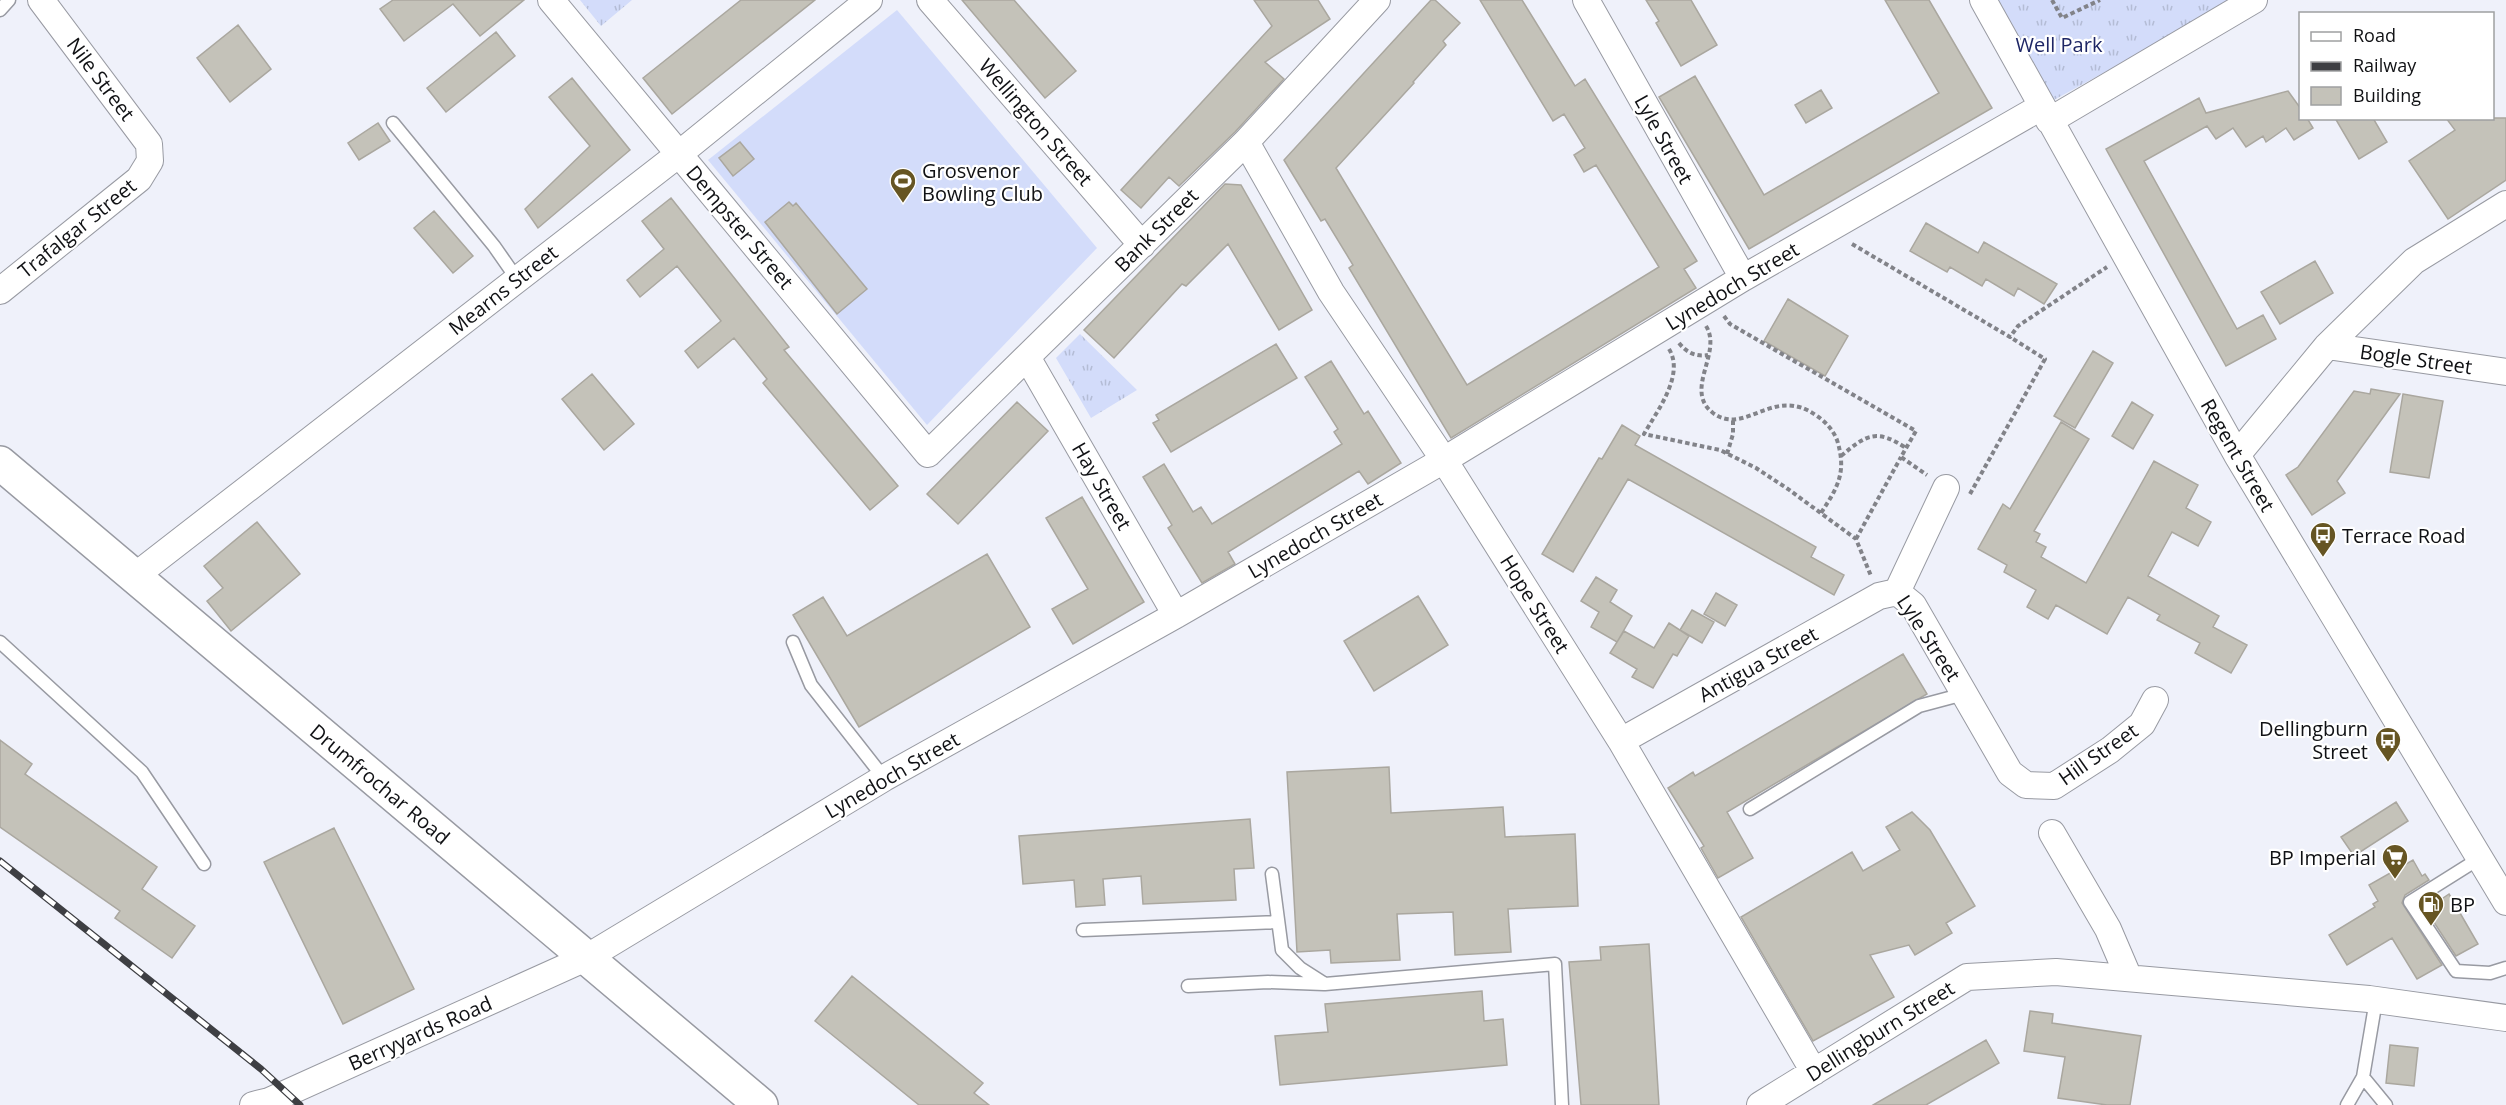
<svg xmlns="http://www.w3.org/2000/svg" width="2506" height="1105" viewBox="0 0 2506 1105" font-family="'Open Sans',sans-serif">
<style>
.grass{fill:url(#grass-tufts)}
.pitch{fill:#d3dcfa}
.building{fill:#c4c2b9;stroke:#aaa79f;stroke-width:1.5}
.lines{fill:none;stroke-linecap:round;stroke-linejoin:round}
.service-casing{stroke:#989aa2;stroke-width:15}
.minor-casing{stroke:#989aa2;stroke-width:28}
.secondary-casing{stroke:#989aa2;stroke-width:36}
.path{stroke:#828389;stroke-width:4;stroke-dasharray:4.5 3;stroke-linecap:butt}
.service{stroke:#fff;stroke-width:12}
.minor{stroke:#fff;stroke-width:26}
.secondary{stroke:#fff;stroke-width:33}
.rail-casing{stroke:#3e3f43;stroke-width:7}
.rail{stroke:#fff;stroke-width:4.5;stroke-dasharray:14;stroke-linecap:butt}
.labels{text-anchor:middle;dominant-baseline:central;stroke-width:4.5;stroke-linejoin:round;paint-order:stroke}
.park-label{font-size:20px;fill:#1e2665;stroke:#fff}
.street-label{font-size:20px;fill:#101114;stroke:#fff}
.poi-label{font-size:20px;fill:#101114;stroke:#fff;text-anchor:start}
</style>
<defs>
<pattern id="grass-tufts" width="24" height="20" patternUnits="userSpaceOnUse" patternTransform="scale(1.5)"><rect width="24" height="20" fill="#d3dcfa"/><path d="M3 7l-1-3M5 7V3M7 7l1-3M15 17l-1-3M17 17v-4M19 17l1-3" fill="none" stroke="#b4bcd5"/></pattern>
</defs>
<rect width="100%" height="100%" fill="#eff1fa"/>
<path class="grass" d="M580 0H632L601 26Z
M1982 0H2237L2041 107Z
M1080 334 1137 390 1091 418 1056 358Z"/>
<path class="pitch" d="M897 10 1097 248 927 425 708 160Z"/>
<path class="building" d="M393 0H524L480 36 453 4 404 41 380 9Z
M741 0H815L672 114 643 78Z
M962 0H1014L1076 71 1045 98Z
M1254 0H1318L1330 19 1265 62 1284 79 1235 132 1179 186 1169 177 1141 208 1121 190 1272 26Z
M1431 0H1435L1460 23 1443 41 1446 45 1413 82 1414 83 1336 168 1467 385 1659 267 1596 165 1584 172 1574 155 1585 148 1564 114 1553 121 1480 0H1522L1575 86 1585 79 1697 261 1684 269 1696 288 1451 438 1349 268 1353 265 1325 219 1321 221 1284 160Z
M1646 0H1691L1717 45 1681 66 1656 23 1659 21Z
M1885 0H1929L1992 108 1749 249 1659 97 1695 76 1764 195 1939 93Z
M238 25 271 69 230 102 197 58Z
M496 32 515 56 446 112 427 88Z
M572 78 630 150 538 228 525 209 590 146 549 97Z
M1821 90 1832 108 1806 123 1795 105Z
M2288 91 2301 109V118H2307L2313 128 2294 140 2286 128 2266 142 2263 136 2246 147 2233 128 2216 139 2207 126 2144 161 2237 329 2263 315 2276 339 2226 366 2106 149 2199 98 2206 113Z
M2335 118H2373L2387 142 2359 159Z
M2446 118H2506V180L2448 219 2409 161 2455 130Z
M378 123 390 141 359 160 348 143Z
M740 142 754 159 733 176 719 158Z
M1225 184 1241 185 1312 310 1279 330 1228 244 1186 286 1182 284 1114 358 1084 330Z
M671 198 789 347 784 350 898 486 870 510 763 383 767 379 734 338 698 368 685 351 721 321 677 266 640 297 627 280 664 249 642 221Z
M789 202 793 206 796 203 867 289 837 314 765 222Z
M434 211 473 256 453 273 414 228Z
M1926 223 1978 253 1984 242 2057 284 2044 304 2018 288 2014 296 1986 279 1982 286 1950 267 1947 272 1910 251Z
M2315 261 2333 293 2280 324 2261 292Z
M1788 299 1848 336 1825 376 1764 341Z
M1276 344 1297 378 1171 452 1153 423 1159 420 1156 415Z
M2093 351 2113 363 2075 428 2054 416Z
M1331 361 1364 414 1368 411 1401 463 1368 484 1359 471 1228 552 1235 564 1202 583 1168 528 1172 525 1143 477 1164 464 1193 512 1201 507 1212 524 1342 444 1334 432 1338 429 1305 377Z
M592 374 634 424 604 450 562 399Z
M2371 389 2400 394 2337 481 2345 493 2312 515 2286 475 2298 467 2354 391 2370 394Z
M2403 394 2443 401 2429 478 2390 472Z
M1017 402 1048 431 958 524 927 494Z
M2132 402 2153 415 2133 449 2112 436Z
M2061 422 2089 439 2034 531 2040 534 2036 542 2046 547 2041 557 2086 583 2154 461 2198 485 2186 508 2211 522 2198 546 2172 532 2148 576 2219 616 2213 627 2247 645 2231 673 2195 653 2200 643 2157 620 2160 615 2128 597 2107 634 2056 605 2048 619 2027 607 2036 590 2004 572 2007 565 1978 549 2003 504 2010 509Z
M1622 425 1640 436 1635 445 1816 547 1811 557 1844 575 1834 595 1628 479 1573 572 1542 554 1599 458 1602 459Z
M1082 497 1144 602 1073 644 1052 609 1088 589 1046 518Z
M257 522 300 574 231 631 207 601 223 588 204 566Z
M987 554 1030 627 859 727 793 615 823 597 847 636Z
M1596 577 1617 590 1610 602 1632 616 1617 642 1591 627 1599 612 1581 601Z
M1716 593 1737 605 1725 626 1704 614Z
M1418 596 1448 645 1374 691 1344 641Z
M1692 610 1714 622 1702 643 1680 630Z
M1669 623 1689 636 1677 656 1673 654 1653 688 1632 677 1637 669 1610 653 1624 631 1654 648Z
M1903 654 1927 694 1727 812 1753 858 1718 878 1701 848 1704 846 1668 788 1693 772 1695 776Z
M0 740 32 764 25 774 157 867 142 889 195 926 172 958 115 918 120 911 0 827Z
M1389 767 1391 813 1503 807 1505 837 1575 834 1578 906 1508 909 1511 952 1455 955 1453 912 1397 914 1400 960 1331 963 1330 950 1297 952 1287 772Z
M2396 802 2408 821 2354 856 2341 837Z
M1912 812 1930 830 1975 906 1946 923 1952 933 1915 955 1909 945 1870 955 1894 997 1813 1041 1741 917 1852 852 1863 871 1900 850 1886 827Z
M1250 819 1254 868 1234 869 1236 900 1143 904 1141 876 1103 879 1105 905 1076 907 1074 880 1023 884 1019 836Z
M334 828 414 989 343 1024 264 862Z
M2413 860 2422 876 2425 874 2429 880 2405 895 2402 903 2442 965 2417 979 2392 938 2347 965 2329 935 2375 907 2373 904 2378 901 2369 885Z
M2449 894 2478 944 2456 956 2422 904 2437 895 2440 900Z
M1649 944 1659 1105H1581L1569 962 1601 960 1600 947Z
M852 976 983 1083 974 1093 989 1105H919L815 1021Z
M1482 991 1484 1021 1503 1019 1507 1065 1280 1085 1275 1036 1328 1032 1325 1004Z
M2030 1011 2053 1014 2052 1023 2141 1036 2130 1105H2107L2058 1098 2065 1057 2024 1051Z
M1986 1040 1999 1063 1926 1105H1873Z
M2390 1045 2418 1048 2414 1086 2386 1083Z"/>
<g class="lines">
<g class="service-casing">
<path id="service" d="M0 10 9 0
M393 123 494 246 517 279
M0 642 142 772 204 864
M793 642 811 685 884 778
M1750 809 1919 706 1964 694
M2480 858 2410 902 2456 971 2490 973 2506 968
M1272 874 1282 950 1300 968 1325 984 1555 964 1562 1105
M1083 930 1278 922
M1188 986 1268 982 1324 984
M2363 1077 2386 1105
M2347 1105 2363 1077 2376 1000"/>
</g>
<g class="minor-casing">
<path id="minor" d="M551 0 928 454 1246 142 1377 0
M930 0 1142 245
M1586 0 1743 278
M1983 0 2237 455 2506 902
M2049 121 2254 0
M1246 142 1331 292 1444 460 1621 741 1814 1072
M0 291 139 179 150 161 149 144 41 0
M2327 346 2506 372
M1027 357 1176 615
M2237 455 2327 346 2414 261 2506 204
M1946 488 1897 592 1913 605 2010 773 2026 785 2054 786 2110 750 2142 724 2155 700
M135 576 679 154 869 0
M1621 741 1879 596 1897 592
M2052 833 2108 929 2129 978
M253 1105 269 1101 586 958 884 778 1176 615 1444 460 1743 278 2041 107
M1760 1105 1967 977 2056 972 2369 999 2506 1018"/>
</g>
<g class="secondary-casing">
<path id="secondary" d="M0 463 761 1105"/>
</g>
<path class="path" d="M2052 0 2062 18 2100 0
M1852 244 2010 337 2018 326 2107 267
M1724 316 1730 324 1916 431 1901 457 1927 475
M1706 326C1723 353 1683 390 1713 413 1746 437 1773 384 1817 416 1826 422 1833 430 1837 440 1847 472 1838 487 1821 513
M1679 343C1687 353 1696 357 1708 355
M1669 349C1685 375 1657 411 1644 434L1720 450 1756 468 1788 489 1856 539 1871 576
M1727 454 1733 434V420
M1841 456C1866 435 1876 428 1906 448
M1970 494 2045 359 2010 337
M1856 539 1901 457"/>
<use href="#service" class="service"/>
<use href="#minor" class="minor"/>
<use href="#secondary" class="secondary"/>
<g class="rail-casing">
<path id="rail" d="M0 861 261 1069 300 1105"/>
</g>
<use href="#rail" class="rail"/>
</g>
<defs>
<g id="stadium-pin" transform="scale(1.35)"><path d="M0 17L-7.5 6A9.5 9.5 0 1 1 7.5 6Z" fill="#665523" stroke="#fff"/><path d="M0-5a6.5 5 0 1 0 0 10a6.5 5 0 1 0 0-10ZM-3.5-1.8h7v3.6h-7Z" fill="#fff"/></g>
<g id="bus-pin" transform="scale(1.35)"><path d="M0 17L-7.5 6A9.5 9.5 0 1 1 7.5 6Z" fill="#665523" stroke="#fff"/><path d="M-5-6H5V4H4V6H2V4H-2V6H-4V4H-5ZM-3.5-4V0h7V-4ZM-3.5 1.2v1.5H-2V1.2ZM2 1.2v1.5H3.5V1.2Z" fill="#fff"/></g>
<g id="supermarket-pin" transform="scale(1.35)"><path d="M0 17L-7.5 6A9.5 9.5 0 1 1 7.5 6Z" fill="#665523" stroke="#fff"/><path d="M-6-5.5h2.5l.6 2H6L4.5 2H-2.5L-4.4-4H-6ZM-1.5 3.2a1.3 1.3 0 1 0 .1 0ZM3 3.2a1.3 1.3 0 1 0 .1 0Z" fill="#fff"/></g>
<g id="fuel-pin" transform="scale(1.35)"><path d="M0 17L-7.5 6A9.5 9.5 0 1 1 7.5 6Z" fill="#665523" stroke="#fff"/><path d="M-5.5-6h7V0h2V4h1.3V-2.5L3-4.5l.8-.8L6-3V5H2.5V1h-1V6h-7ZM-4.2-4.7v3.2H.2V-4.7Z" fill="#fff"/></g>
</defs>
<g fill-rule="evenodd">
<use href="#stadium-pin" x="903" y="181"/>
<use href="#bus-pin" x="2323" y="535"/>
<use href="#bus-pin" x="2388" y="740"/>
<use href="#supermarket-pin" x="2395" y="857"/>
<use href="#fuel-pin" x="2431" y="904"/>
</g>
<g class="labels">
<g class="park-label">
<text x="2059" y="44">Well Park</text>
</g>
<g class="street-label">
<text transform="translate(101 79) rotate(53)">Nile Street</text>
<text transform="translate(1036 122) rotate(49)">Wellington Street</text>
<text transform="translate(1664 139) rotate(61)">Lyle Street</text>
<text transform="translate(740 227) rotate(50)">Dempster Street</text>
<text transform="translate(77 228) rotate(-39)">Trafalgar Street</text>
<text transform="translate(1156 230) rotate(-45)">Bank Street</text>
<text transform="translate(1732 286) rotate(-31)">Lynedoch Street</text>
<text transform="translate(503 290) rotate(-38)">Mearns Street</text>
<text transform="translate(2416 359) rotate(8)">Bogle Street</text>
<text transform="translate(2238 455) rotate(60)">Regent Street</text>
<text transform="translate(1102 486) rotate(60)">Hay Street</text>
<text transform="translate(1315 535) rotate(-30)">Lynedoch Street</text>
<text transform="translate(1535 604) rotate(58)">Hope Street</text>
<text transform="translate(1929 638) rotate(57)">Lyle Street</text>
<text transform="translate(1758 664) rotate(-29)">Antigua Street</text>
<text transform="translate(2098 754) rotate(-35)">Hill Street</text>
<text transform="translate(892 775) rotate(-30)">Lynedoch Street</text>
<text transform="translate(380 784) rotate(40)">Drumfrochar Road</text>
<text transform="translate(1880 1031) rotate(-32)">Dellingburn Street</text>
<text transform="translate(420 1033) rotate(-24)">Berryyards Road</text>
</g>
<g class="poi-label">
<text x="922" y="170">Grosvenor<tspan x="922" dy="23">Bowling Club</tspan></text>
<text x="2342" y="535">Terrace Road</text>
<text x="2368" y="728" text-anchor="end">Dellingburn<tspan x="2368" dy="23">Street</tspan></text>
<text x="2376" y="857" text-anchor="end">BP Imperial</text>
<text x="2450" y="904">BP</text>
</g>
</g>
<rect x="2299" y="12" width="195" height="108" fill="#ffffff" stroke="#9fa0a1" stroke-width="1.5"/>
<rect x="2311" y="32" width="30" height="9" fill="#ffffff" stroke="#9fa0a1" stroke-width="1.5"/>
<text x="2353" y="42" font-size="18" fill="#101114">Road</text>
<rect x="2311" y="62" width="30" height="9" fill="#3e3f43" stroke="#9fa0a1" stroke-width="1.5"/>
<text x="2353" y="72" font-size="18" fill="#101114">Railway</text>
<rect x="2311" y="87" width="30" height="18" fill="#c4c2b9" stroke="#9fa0a1" stroke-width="1.5"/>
<text x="2353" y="102" font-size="18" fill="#101114">Building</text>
</svg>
